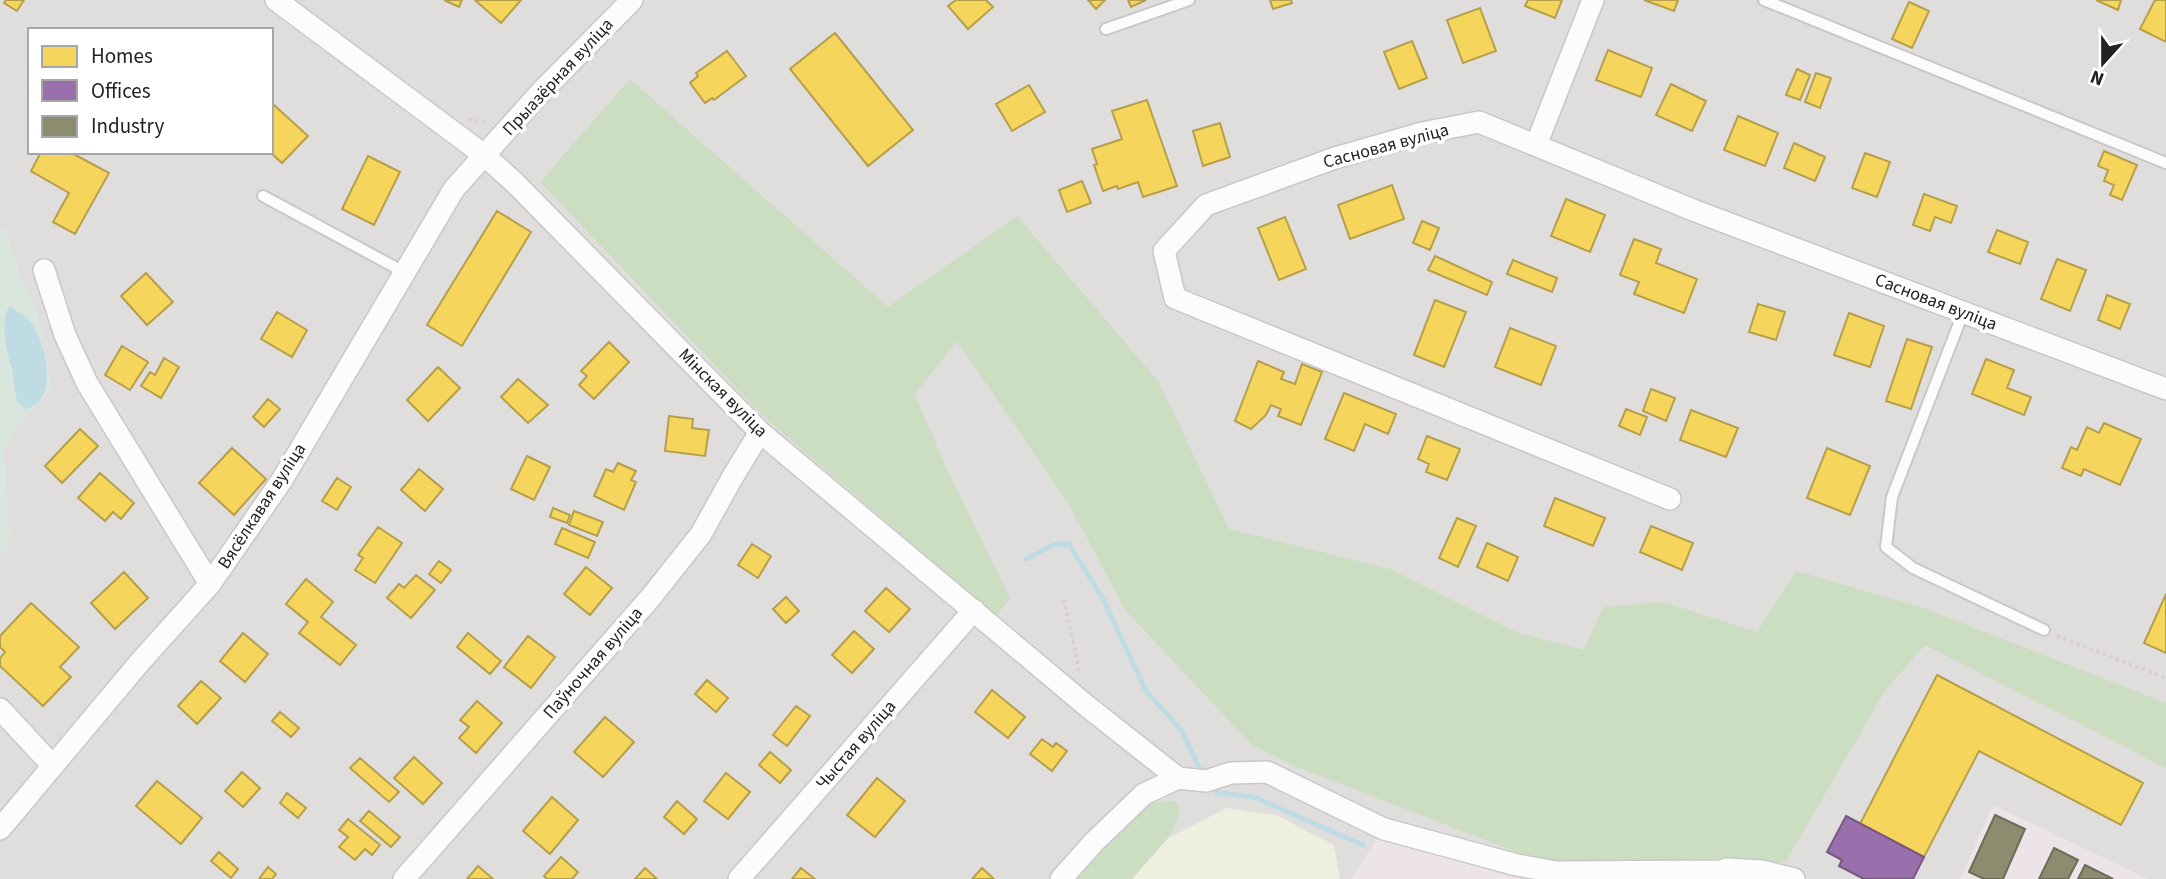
<svg xmlns="http://www.w3.org/2000/svg" width="2166" height="879" viewBox="0 0 2166 879" font-family="'Source Sans 3',sans-serif">
<style>
.residential{fill:#dfdedc;fill-rule:evenodd}
.industrial{fill:#ede4e9}
.farmland{fill:#efefdf}
.forest{fill:#cbdec1}
.wetland{fill:#d9e6de}
.water{fill:#bfdbe3}
.homes{fill:#f6d55c;stroke:#b69f4b;stroke-width:2}
.offices{fill:#9970ab;stroke:#755982;stroke-width:2}
.industry{fill:#8c8c6e;stroke:#6c6c57;stroke-width:2}
.lines{fill:none;stroke-linecap:round;stroke-linejoin:round}
.stream{stroke:#bfdbe3;stroke-width:5}
.service-casing{stroke:#c9c8c7;stroke-width:14}
.minor-casing{stroke:#c9c8c7;stroke-width:24}
.path{stroke:#dccecd;stroke-width:3.5;stroke-dasharray:3.5 3.5;stroke-linecap:butt}
.service{stroke:#fdfcfc;stroke-width:10}
.minor{stroke:#fdfcfc;stroke-width:21}
.labels{text-anchor:middle;dominant-baseline:central;stroke-width:7;stroke-linejoin:round;paint-order:stroke}
.street-label{font-size:18px;fill:#222;stroke:#fff}
</style>
<rect width="100%" height="100%" fill="#f0eeeb"/>
<path class="residential" d="M0 0H2166V879H0ZM30 30H271V152H30Z"/>
<path class="industrial" d="M1993 805 2148 879H1960Z
M1379 836 1501 874 1522 879H1351Z"/>
<path class="farmland" d="M1226 808 1276 815 1334 845 1340 879H1132L1167 839Z"/>
<path class="forest" d="M630 79 888 307 1017 216 1158 381 1229 529 1390 569 1518 633 1584 650 1603 607 1663 602 1757 632 1796 571 1924 608 2166 703V768L1925 645 1885 691 1785 863 1750 858 1545 863 1292 765 1252 745 1125 610 1070 506 957 341 915 394 944 463 1010 598 996 616 763 416 540 182Z
M1176 801 1180 814 1167 839 1132 879H1069L1148 803Z"/>
<path class="wetland" d="M0 228 5 229 22 280 37 310 52 387 18 427 4 447 10 545 0 556Z"/>
<path class="water" d="M10 307C17 311 24 315 29 320 46 340 60 399 27 409L21 406 17 401C14 388 14 374 10 362 6 347 0 314 10 307Z"/>
<path class="homes" d="M6 0H24L17 11 4 3Z
M444 0H462L459 7Z
M475 0H521L501 23Z
M956 0H986L993 7 968 29 948 6Z
M1088 0H1105L1096 9Z
M1128 0H1146L1131 7Z
M1270 0H1291L1292 3 1273 9Z
M1528 0H1562L1555 18 1525 6Z
M1644 0H1678L1674 11Z
M2096 0H2121L2118 10Z
M2155 0H2166V42L2140 29Z
M1909 2 1929 11 1912 48 1892 39Z
M1480 8 1496 51 1463 63 1447 20Z
M835 33 913 130 868 166 790 69Z
M1412 41 1427 78 1399 89 1384 52Z
M1608 50 1652 68 1641 97 1596 80Z
M727 51 746 76 714 100 712 98 705 103 690 83 698 76 696 73Z
M1797 69 1810 75 1800 100 1786 95Z
M1816 73 1831 78 1820 108 1805 102Z
M1671 84 1706 101 1692 131 1656 115Z
M1029 85 1045 112 1012 131 996 104Z
M1147 100 1177 186 1143 197 1138 182 1118 189 1117 186 1103 191 1094 165 1097 164 1092 149 1122 139 1112 111Z
M274 105 308 136 282 163 270 152 271 108Z
M1738 116 1778 133 1765 166 1724 150Z
M1220 123 1230 157 1203 166 1193 131Z
M1794 143 1825 157 1815 181 1784 168Z
M2104 151 2137 165 2122 200 2110 195 2114 185 2104 181 2108 170 2098 166Z
M41 152H70L109 173 75 234 53 222 69 193 31 171Z
M1865 153 1890 162 1877 197 1852 188Z
M368 156 400 172 374 225 342 209Z
M1082 181 1091 203 1067 212 1059 190Z
M1392 185 1404 219 1350 239 1338 205Z
M1924 194 1957 206 1951 223 1935 217 1930 231 1913 225Z
M1566 199 1605 215 1590 252 1551 236Z
M497 211 531 232 462 346 427 325Z
M1285 217 1306 269 1279 280 1258 228Z
M1422 221 1439 228 1430 250 1413 243Z
M1997 230 2028 242 2020 264 1988 252Z
M1634 239 1661 249 1656 263 1697 279 1684 313 1634 294 1639 282 1620 275Z
M1435 256 1492 282 1487 295 1428 270Z
M2057 259 2086 270 2070 311 2041 299Z
M1513 260 1557 278 1552 292 1507 274Z
M146 273 173 302 147 325 121 296Z
M2107 295 2130 304 2120 329 2098 320Z
M1435 300 1466 312 1444 367 1414 355Z
M1758 304 1785 312 1776 340 1749 332Z
M277 312 307 330 292 357 261 339Z
M1849 313 1884 326 1870 367 1834 355Z
M1510 328 1556 346 1541 385 1495 367Z
M1907 339 1932 347 1911 409 1886 401Z
M609 342 629 362 594 399 579 385 587 376 581 371Z
M122 346 148 362 130 390 105 375Z
M164 358 179 367 161 398 141 386 150 372 155 375Z
M1986 359 2014 370 2007 388 2031 397 2024 415 1972 394Z
M1258 361 1284 372 1281 379 1295 384 1302 364 1322 372 1301 425 1278 416 1281 409 1271 405 1266 415 1251 429 1235 421Z
M438 367 460 388 428 421 407 400Z
M518 379 548 405 528 423 501 397Z
M1651 389 1675 398 1666 421 1643 411Z
M1344 393 1396 414 1388 434 1365 424 1354 451 1325 439Z
M268 399 280 409 264 427 253 417Z
M1626 409 1647 417 1640 435 1619 426Z
M1691 410 1738 428 1726 457 1680 440Z
M669 416 693 419 692 428 709 430 705 456 665 451Z
M2104 423 2141 439 2120 485 2084 469 2081 476 2062 468 2071 447 2077 450 2087 427 2099 433Z
M80 429 98 446 62 483 45 466Z
M1427 436 1460 449 1447 480 1426 472 1429 464 1418 459Z
M232 448 266 479 234 515 199 483Z
M1827 448 1870 466 1850 515 1807 498Z
M527 456 550 467 534 500 511 489Z
M618 463 636 471 631 480 636 482 624 510 594 496 606 469 613 472Z
M419 469 443 489 425 511 401 490Z
M100 473 134 503 121 519 113 512 105 521 78 498Z
M337 478 351 487 337 510 322 501Z
M1555 498 1605 518 1593 546 1544 526Z
M553 508 570 515 567 523 550 517Z
M574 511 603 522 597 536 569 525Z
M1457 518 1476 526 1458 567 1439 558Z
M1651 526 1693 543 1682 570 1640 552Z
M378 527 402 543 375 583 355 570 363 558 358 555Z
M562 528 595 542 588 558 555 544Z
M1487 543 1518 557 1508 581 1477 567Z
M752 544 771 556 758 578 738 565Z
M439 561 451 570 441 583 429 574Z
M586 567 612 588 590 615 564 594Z
M124 572 148 598 115 629 91 603Z
M416 575 435 590 411 618 387 598 399 584 404 588Z
M306 579 333 602 321 617 356 645 340 665 299 633 308 622 286 604Z
M886 588 910 609 889 632 865 611Z
M2166 594V653L2144 643Z
M786 597 799 611 786 623 773 609Z
M31 603 79 647 60 667 71 677 43 706 0 666V658L5 652 0 647V636Z
M854 631 874 649 852 673 832 655Z
M243 633 268 654 245 682 220 661Z
M468 633 501 661 490 674 457 647Z
M528 636 555 657 531 688 504 667Z
M1937 675 2143 783 2121 825 1979 751 1924 857 1860 824Z
M707 680 728 698 716 712 695 694Z
M201 681 221 698 197 724 178 706Z
M992 690 1025 717 1008 738 975 712Z
M477 701 502 723 476 753 459 738 469 727 460 720Z
M796 706 810 716 787 746 773 735Z
M280 712 299 728 291 737 272 721Z
M605 717 634 742 603 777 574 752Z
M1042 739 1053 747 1056 743 1067 751 1052 771 1030 754Z
M770 752 791 770 780 783 759 765Z
M414 757 442 783 423 804 394 778Z
M360 758 399 792 389 802 350 768Z
M242 772 260 788 243 807 225 791Z
M726 773 750 792 728 819 704 801Z
M877 778 905 801 875 837 847 815Z
M157 781 202 818 181 844 136 806Z
M287 793 306 808 298 818 280 803Z
M552 797 578 820 550 854 523 831Z
M677 801 697 819 684 834 664 817Z
M369 811 400 837 391 847 360 821Z
M348 819 380 845 372 855 365 849 355 860 339 847 348 837 339 830Z
M219 852 238 869 231 878 211 861Z
M561 857 578 872 572 879H547L544 876Z
M478 866 493 879H467Z
M268 867 276 874 272 879H259Z
M645 868 657 879H635Z
M801 868 815 879H792Z
M982 868 994 879H972Z"/>
<path class="offices" d="M1846 816 1924 857 1913 879H1864L1839 866 1842 860 1827 852Z"/>
<path class="industry" d="M1995 815 2025 829 2003 879H1984L1969 872Z
M2054 848 2078 860 2068 879H2039Z
M2085 865 2113 879H2078Z"/>
<g class="lines">
<path class="stream" d="M1026 559 1053 545 1069 544 1103 599 1146 691 1182 731 1203 776
M1211 786 1219 793 1254 797 1363 845"/>
<g class="service-casing">
<path id="service" d="M1764 0 2166 163
M1106 29 1189 0
M263 196 404 272
M1963 313 1892 497 1886 547 1913 568 2044 630"/>
</g>
<g class="minor-casing">
<path id="minor" d="M276 0 484 155 515 183 760 432 1088 707 1178 778
M1536 145 1593 0
M44 270 65 335 87 383 210 584
M1670 499 1175 298 1164 251 1206 205 1335 158 1422 133 1479 122 1693 210 2166 389
M0 709 53 766
M1178 778 1206 781 1231 773 1267 772 1384 829 1517 865 1556 872 1723 871 1726 869 1762 871 1794 879
M0 829 140 662 210 584 282 480 454 189 541 92 632 0
M404 879 651 597 701 534 732 478 760 432
M739 879 974 610
M1061 879 1094 842 1144 794 1178 778"/>
</g>
<path class="path" d="M468 119 488 122
M1064 599 1080 674
M2057 636 2166 678"/>
<use href="#service" class="service"/>
<use href="#minor" class="minor"/>
</g>
<g class="labels">
<g class="street-label">
<text transform="translate(558 77) rotate(-47)">Прыазёрная вуліца</text>
<text transform="translate(1386 146) rotate(-15)">Сасновая вуліца</text>
<text transform="translate(1936 302) rotate(21)">Сасновая вуліца</text>
<text transform="translate(723 393) rotate(45)">Мінская вуліца</text>
<text transform="translate(262 506) rotate(-57)">Вясёлкавая вуліца</text>
<text transform="translate(593 663) rotate(-49)">Паўночная вуліца</text>
<text transform="translate(856 745) rotate(-49)">Чыстая вуліца</text>
</g>
</g>
<rect x="28" y="28" width="245" height="126" fill="#ffffff" stroke="#a7a7a7" stroke-width="2"/>
<rect x="42" y="46" width="35" height="21" fill="#f6d55c" stroke="#a7a7a7" stroke-width="2"/>
<text x="91" y="63" font-size="21" fill="#222222">Homes</text>
<rect x="42" y="80" width="35" height="21" fill="#9970ab" stroke="#a7a7a7" stroke-width="2"/>
<text x="91" y="98" font-size="21" fill="#222222">Offices</text>
<rect x="42" y="116" width="35" height="21" fill="#8c8c6e" stroke="#a7a7a7" stroke-width="2"/>
<text x="91" y="133" font-size="21" fill="#222222">Industry</text>
<g transform="translate(2103 63) rotate(201)" stroke="#ffffff" stroke-width="5" paint-order="stroke">
<path d="M0-5L12 26L0 18L-12 26Z" fill="#222222"/>
<text y="-10" font-size="19" font-weight="bold" text-anchor="middle" fill="#222222">N</text>
</g>
</svg>
